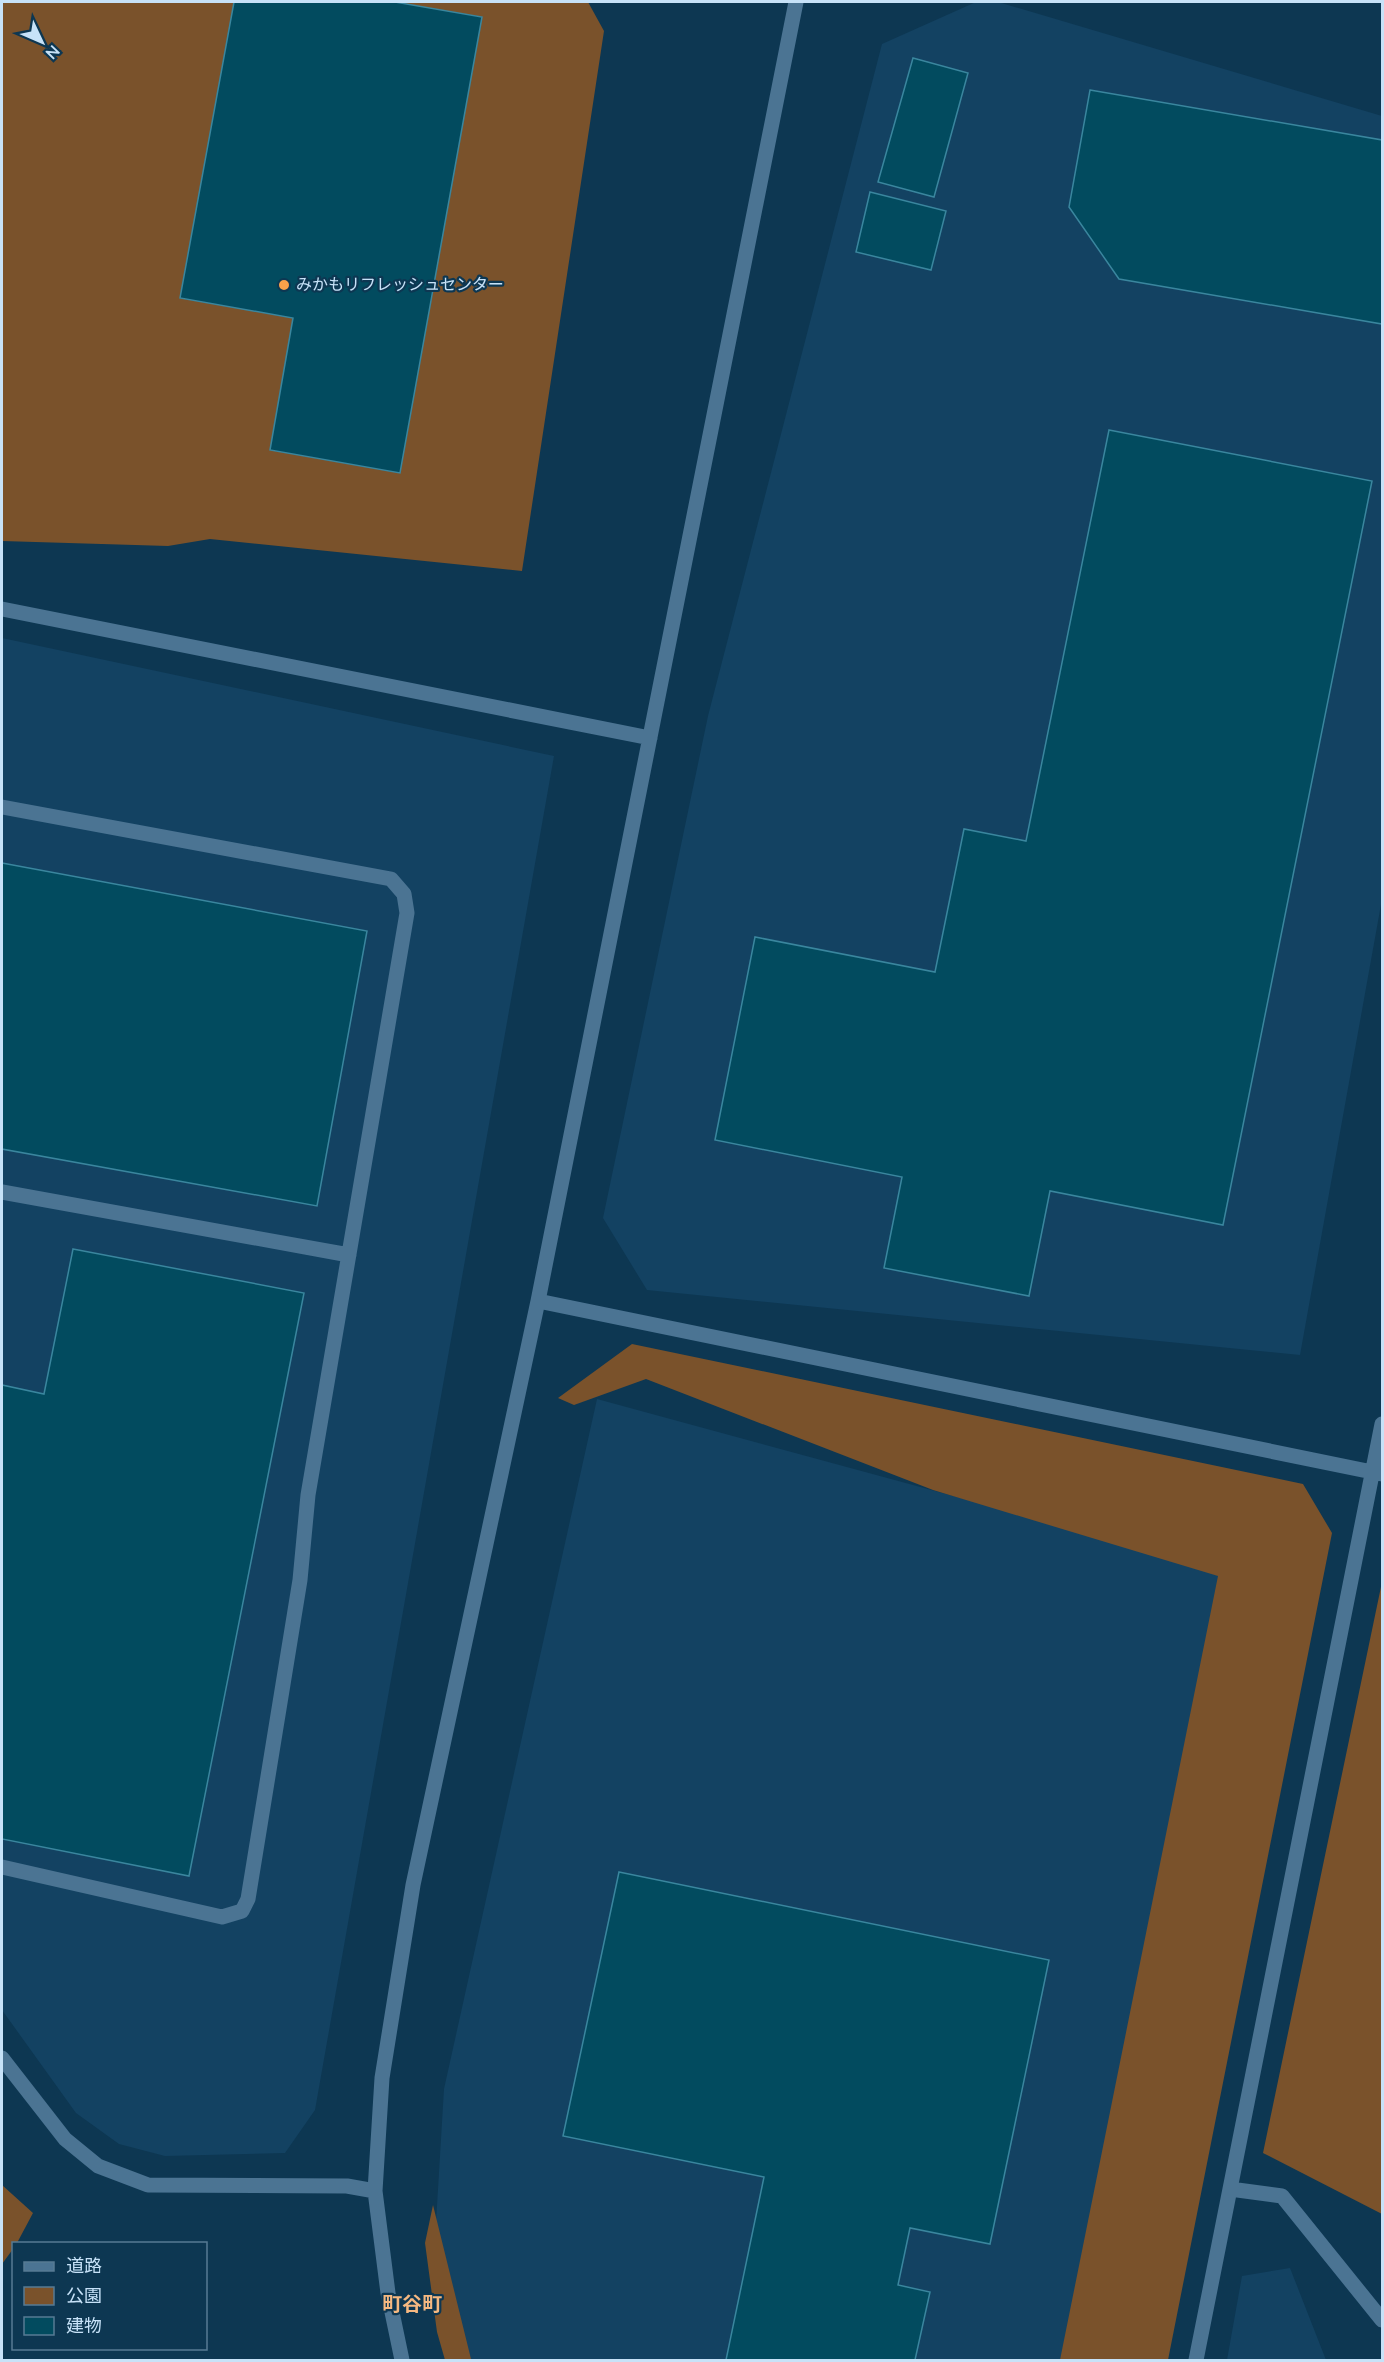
<svg xmlns="http://www.w3.org/2000/svg" width="1384" height="2362" viewBox="0 0 1384 2362" font-family="'Nunito Sans','Noto Sans JP',sans-serif">
<style>
.built{fill:#134262}
.green{fill:#7a522b}
.building{fill:#024b5f;stroke:#3a869e;stroke-width:1.5}
.lines{fill:none;stroke-linecap:round;stroke-linejoin:round}
.minor{stroke:#4b7493;stroke-width:15}
.poi-dot{fill:#f8a14a;stroke:#0d3752;stroke-width:2}
.labels{text-anchor:middle;dominant-baseline:central;stroke-width:4.5;stroke-linejoin:round;paint-order:stroke}
.poi-label{font-size:16px;fill:#c7e2f8;stroke:#0d3752;text-anchor:start}
.quarter-label{font-size:20px;font-weight:bold;fill:#f5b881;stroke:#0d3752}
</style>
<rect width="100%" height="100%" fill="#0d3752"/>
<path class="built" d="M976 2H998L1382 116V899L1300 1355 647 1290 603 1218 708 716 882 44Z
M2 638 554 756 315 2110 285 2153 165 2156 119 2144 76 2113 2 2010Z
M597 1399 1233 1572 1065 2360H467L434 2256 444 2089Z
M1290 2268 1326 2360H1227L1242 2276Z"/>
<path class="green" d="M2 2H588L604 31 522 571 210 539 168 546 2 541Z
M632 1344 1303 1484 1332 1533 1168 2360H1060L1218 1576 933 1490 646 1379 574 1405 558 1398Z
M1382 1582V2214L1263 2153Z
M2 2185 33 2213 17 2243 14 2244 13 2249 2 2264Z
M433 2205 471 2359 472 2360H445L437 2332 425 2243Z"/>
<path class="building" d="M234 2H395L482 17 400 473 270 450 293 318 180 298Z
M913 58 968 73 934 197 878 182Z
M1090 90 1382 140V324L1119 279 1069 207Z
M870 192 946 211 931 270 856 252Z
M1109 430 1372 481 1223 1225 1050 1191 1029 1296 884 1268 902 1177 715 1140 755 937 935 972 964 829 1026 841Z
M2 863 367 931 317 1206 2 1149Z
M73 1249 304 1293 189 1876 2 1839V1385L44 1394Z
M619 1872 1049 1960 990 2244 910 2228 898 2285 930 2292 915 2360H726L764 2177 563 2136Z"/>
<g class="lines">
<path class="minor" d="M2 609 650 738
M2 807 391 879 404 894 407 913 308 1495 300 1580 248 1899 242 1911 222 1917 2 1867
M2 1192 349 1255
M538 1301 1382 1474
M2 2058 65 2139 98 2166 148 2185 347 2186 375 2191
M1230 2189 1282 2196 1382 2320
M402 2360 388 2293 375 2191 382 2078 413 1885 538 1301 796 2
M1196 2360 1382 1424"/>
</g>
<circle class="poi-dot" cx="284" cy="285" r="6"/>
<g class="labels">
<g class="poi-label">
<text x="296" y="285">みかもリフレッシュセンター</text>
</g>
<g class="quarter-label">
<text x="412" y="2304">町谷町</text>
</g>
</g>
<rect width="1384" height="2362" fill="none" stroke="#c7e2f8" stroke-width="6"/>
<rect x="12" y="2242" width="195" height="108" fill="#0d3752" stroke="#577b94" stroke-width="1.5"/>
<rect x="24" y="2262" width="30" height="9" fill="#4b7493" stroke="#577b94" stroke-width="1.5"/>
<text x="66" y="2272" font-size="18" fill="#c7e2f8">道路</text>
<rect x="24" y="2287" width="30" height="18" fill="#7a522b" stroke="#577b94" stroke-width="1.5"/>
<text x="66" y="2302" font-size="18" fill="#c7e2f8">公園</text>
<rect x="24" y="2317" width="30" height="18" fill="#024b5f" stroke="#577b94" stroke-width="1.5"/>
<text x="66" y="2332" font-size="18" fill="#c7e2f8">建物</text>
<g transform="translate(42 42) rotate(134)" stroke="#0d3752" stroke-width="4.5" paint-order="stroke">
<path d="M0-4.5L10 22L0 15L-10 22Z" fill="#c7e2f8"/>
<text y="-9" font-size="16" font-weight="bold" text-anchor="middle" fill="#c7e2f8">N</text>
</g>
</svg>
